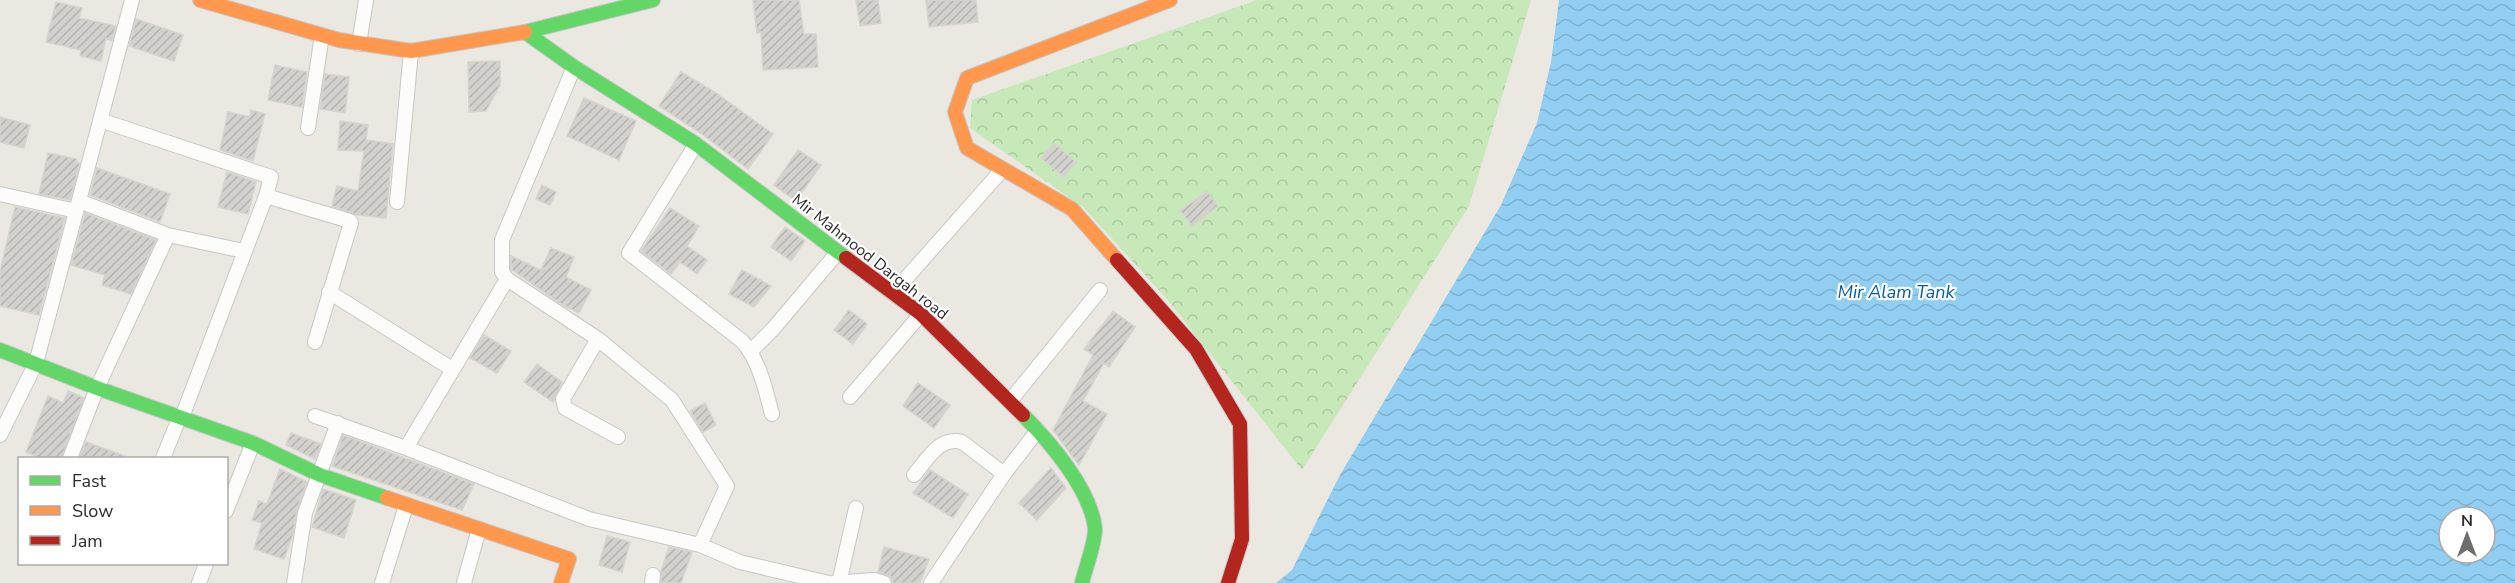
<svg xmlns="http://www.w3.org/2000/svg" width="2515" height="583" viewBox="0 0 2515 583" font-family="'Nunito Sans',sans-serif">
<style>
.park{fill:url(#park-crowns)}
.water{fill:url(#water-waves);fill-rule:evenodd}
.building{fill:url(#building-hatch);stroke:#d6d4ce;stroke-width:1.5}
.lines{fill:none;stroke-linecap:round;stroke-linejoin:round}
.street-casing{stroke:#c8c7c7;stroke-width:16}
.fast-casing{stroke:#c8c7c7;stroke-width:16}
.slow-casing{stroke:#c8c7c7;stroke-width:16}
.jam-casing{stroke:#c8c7c7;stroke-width:16}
.street{stroke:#fcfcfb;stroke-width:14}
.fast{stroke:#63d668;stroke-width:14}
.slow{stroke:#ff974d;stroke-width:14}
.jam{stroke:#b3261e;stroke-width:14}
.labels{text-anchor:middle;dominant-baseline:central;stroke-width:4.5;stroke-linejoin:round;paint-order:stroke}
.street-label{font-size:16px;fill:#2c2c2c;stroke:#fff}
.water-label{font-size:18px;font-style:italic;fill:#035eaa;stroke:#fff}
</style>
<defs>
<pattern id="park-crowns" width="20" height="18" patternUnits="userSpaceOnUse" patternTransform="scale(1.5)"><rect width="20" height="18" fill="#c7e9b9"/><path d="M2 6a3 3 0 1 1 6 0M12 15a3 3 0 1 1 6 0" fill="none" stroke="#abc89f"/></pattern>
<pattern id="water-waves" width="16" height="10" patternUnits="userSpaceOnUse" patternTransform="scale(1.5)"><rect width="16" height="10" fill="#91cef1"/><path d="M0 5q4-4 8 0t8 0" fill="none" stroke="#7db1cf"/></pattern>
<pattern id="building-hatch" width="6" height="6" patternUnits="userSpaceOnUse" patternTransform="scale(1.5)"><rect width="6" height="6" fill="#d3d1cd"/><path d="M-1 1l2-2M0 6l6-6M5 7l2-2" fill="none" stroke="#b5b4b0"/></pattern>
</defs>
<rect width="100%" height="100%" fill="#ebe8e2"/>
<path class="park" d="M1257 0H1531L1469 206 1302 470 1166 298 1084 208 970 128 972 100Z"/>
<path class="water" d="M1559 0H2515V583H1276L1292 570 1340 475 1501 205 1537 123 1551 62ZM2449 517H2485V553H2449Z"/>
<path class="building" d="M753 0H799L804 34H816L818 67 763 70 761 32 757 33Z
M856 0H878L881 23 860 26Z
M926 0H976L978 22 929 27Z
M56 2 82 8 79 18 116 26 112 41 106 38 101 61 80 56 81 50 46 42Z
M136 19 183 35 174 61 129 46Z
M500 61V85L486 111 469 112 468 62Z
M275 65 307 72 302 107 268 100Z
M681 72 713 91 773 134 748 169 702 134 659 106Z
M325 74 349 77 345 113 320 109Z
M584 98 636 121 619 160 567 136Z
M251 110 265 114 253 161 220 150 228 112 250 117Z
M0 117 30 125 24 148 0 142Z
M340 121 368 125 366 140 393 144 386 218 358 215 332 206 337 186 358 191 364 151 338 150Z
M1054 143 1076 162 1064 177 1041 158Z
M798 150 821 165 796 201 774 185Z
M48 153 77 159 76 162 80 163 70 200 39 194Z
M97 168 170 194 160 222 90 195Z
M227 172 256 182 248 214 218 207Z
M542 185 556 192 550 205 536 199Z
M1207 191 1218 206 1192 226 1180 211Z
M15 207 65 218 39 315 0 306V272Z
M670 208 699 226 687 246 707 260 697 274 680 262 671 274 641 251Z
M85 213 156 240 131 294 102 285 105 275 71 265Z
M785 227 805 241 791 261 771 247Z
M551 248 574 257 566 277 591 290 579 313 563 305 511 269V256L541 270Z
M742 270 771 286 754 307 729 294Z
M849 310 867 324 853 344 834 330Z
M1113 311 1135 327 1109 367 1104 363 1083 401 1107 414 1079 465 1053 430 1093 355 1084 349Z
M484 335 511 351 497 373 470 358Z
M537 364 562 382 553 402 524 382Z
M918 383 950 405 934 428 903 406Z
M68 391 84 398 61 459H43L26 452 48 396 63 403Z
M705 403 716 425 703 432 690 411Z
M291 433 321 444 315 459 286 445Z
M343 435 474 484 462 510 332 466Z
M86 442 125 456V459H79Z
M1051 468 1066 488 1037 520 1019 503Z
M280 469 307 482 297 510 293 534 284 559 254 549 262 523 252 520 259 501 267 504Z
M930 470 968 494 953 518 913 493Z
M323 489 356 500 344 538 312 527Z
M607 536 630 542 622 572 599 565Z
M669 547 692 552 681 583H661V571Z
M884 547 929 559 920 583H893L890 576 878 572Z"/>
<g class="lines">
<g class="street-casing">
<path id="street" d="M359 44 366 0
M100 120 271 177 266 196 182 417
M308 128 322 35
M696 144 629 253 742 341C760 362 765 388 772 414
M0 194 76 211
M266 196 350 221 351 223 315 342
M79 201 168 235 244 251
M397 202 411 51
M507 279 598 339 672 400 727 486 700 545
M329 292 452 369
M893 293 1003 169
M598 339 563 399 565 408 618 437
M751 351 773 329 838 252
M850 397 921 314
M1010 401 1100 290
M315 416 406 448 589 519 700 545 740 562 829 583
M0 435 36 363 132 0
M406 448 507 279 502 272V240L574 67
M70 458 97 388 168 235
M163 458 180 416
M914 475C927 460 939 436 962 442L1004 474
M226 511 253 443
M199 583 206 564
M294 583 305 513 338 423
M382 583 406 506
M464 583 479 529
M652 583 653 575
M833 583 874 580 884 583
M839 583 856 508
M931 583 1004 474 1038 430"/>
</g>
<g class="fast-casing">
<path id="fast" d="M525 32 653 0
M525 32 574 67 696 144 846 258
M0 350 97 388 253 443 320 475 387 498
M1023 415C1051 443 1090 489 1095 528 1096 541 1085 569 1082 583"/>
</g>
<g class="slow-casing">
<path id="slow" d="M200 0 339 40 411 51 525 32
M1117 260 1072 209 967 148 955 112 967 78 1170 0
M387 498 569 559 561 583"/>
</g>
<g class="jam-casing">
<path id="jam" d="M846 258 921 314 1023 415
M1117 260 1196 349 1240 424 1242 539 1228 583"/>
</g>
<use href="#street" class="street"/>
<use href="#fast" class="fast"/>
<use href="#slow" class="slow"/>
<use href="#jam" class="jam"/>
</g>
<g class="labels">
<g class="street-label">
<text transform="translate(870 257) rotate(38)">Mir Mahmood Dargah road</text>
</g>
<g class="water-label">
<text x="1896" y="292">Mir Alam Tank</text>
</g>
</g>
<rect x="18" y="457" width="210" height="108" fill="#ffffff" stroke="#ababab" stroke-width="1.5"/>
<rect x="30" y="476" width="30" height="9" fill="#63d668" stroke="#ababab" stroke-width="1.5"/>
<text x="72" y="487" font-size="18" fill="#2c2c2c">Fast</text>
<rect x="30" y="506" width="30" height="9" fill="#ff974d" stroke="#ababab" stroke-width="1.5"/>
<text x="72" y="517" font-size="18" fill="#2c2c2c">Slow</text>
<rect x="30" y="536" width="30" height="9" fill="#b3261e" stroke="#ababab" stroke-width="1.5"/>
<text x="72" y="547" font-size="18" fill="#2c2c2c">Jam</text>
<g transform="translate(2467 535)"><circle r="28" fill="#ffffff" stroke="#ababab" stroke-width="1.5"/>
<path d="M0-4.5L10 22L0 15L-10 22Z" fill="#6f6e6c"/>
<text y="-9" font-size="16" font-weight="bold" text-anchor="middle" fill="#2c2c2c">N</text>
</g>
</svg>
